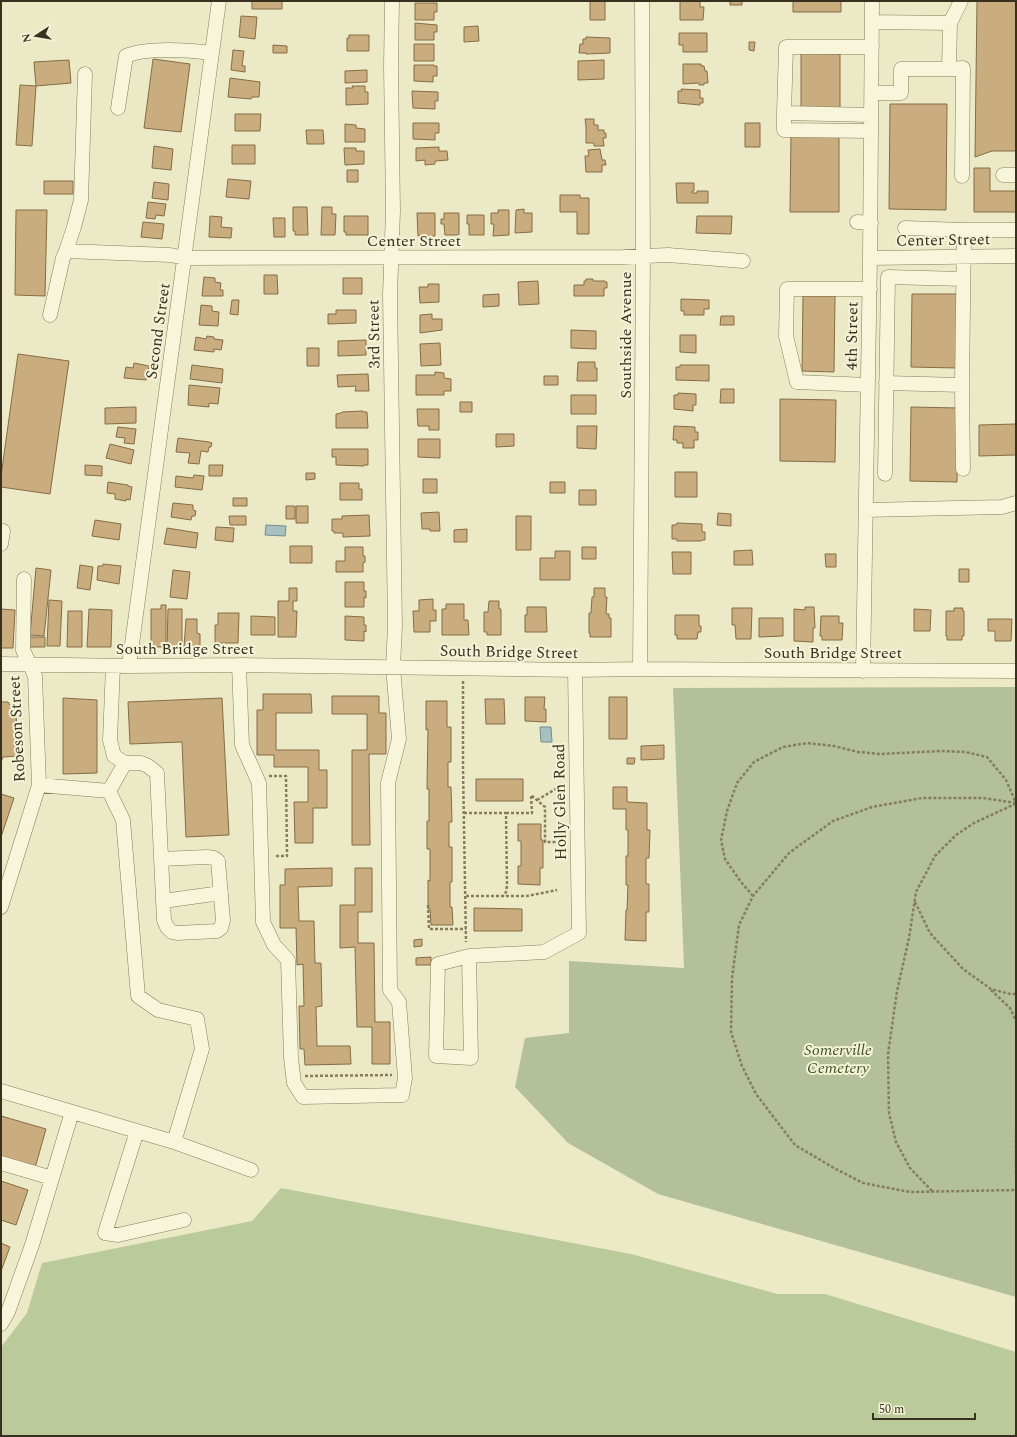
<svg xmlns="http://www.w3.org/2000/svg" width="1017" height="1437" viewBox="0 0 1017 1437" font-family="Spectral,serif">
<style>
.green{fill:#bbca9b}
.cemetery{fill:#b3c09a}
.water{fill:#a8c0bf;stroke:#6f8f8e}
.building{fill:#c9ad7f;stroke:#856c44}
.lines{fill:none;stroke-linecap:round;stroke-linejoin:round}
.minor-casing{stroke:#877d5d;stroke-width:15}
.path{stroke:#877d5d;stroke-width:2.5;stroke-dasharray:3 2;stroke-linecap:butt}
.minor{stroke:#f7f5da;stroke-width:14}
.labels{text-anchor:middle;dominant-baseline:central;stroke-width:4;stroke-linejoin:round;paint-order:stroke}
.street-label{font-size:16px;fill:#383120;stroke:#f4f2d7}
.park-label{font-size:16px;font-style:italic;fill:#3f5428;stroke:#f4f2d7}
</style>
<rect width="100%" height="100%" fill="#ece9c7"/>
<path class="green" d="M281 1188 631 1254 778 1294H825L1016 1352V1436H1V1347L27 1313 42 1263 252 1221Z"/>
<path class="cemetery" d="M1016 687V1297L658 1194 568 1143 515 1087 525 1038 569 1033V961L684 968 673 688Z"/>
<path class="water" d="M266 525 286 526 285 536 265 535Z
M540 727H551L552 742H541Z"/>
<path class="building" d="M252 1H282V9H252Z
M590 1H605V20H590Z
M680 1H700V7H704L703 20H680Z
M730 1H742V5H730Z
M793 1H841V12H793Z
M977 1H1016V151H992L975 157Z
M415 3H437V12H434V20H415Z
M241 16 257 17 255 39 239 37Z
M415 23 437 25V32H434V40H415Z
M478 26 479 41 464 42V27Z
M679 33H707V52H683V45H679Z
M349 35H369V51H347V38H349Z
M586 37 610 38V53L586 54V53H579L580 44H583V39H586Z
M749 42H755L754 51 749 50Z
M414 44H434V61H414Z
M273 45 287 46V53H273Z
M233 50 244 51 242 66H245V72L231 70Z
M801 53 840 54V109L801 108Z
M153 59 190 64 181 132 144 128Z
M69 60 71 83 36 86 34 62Z
M604 60V79L578 80V61Z
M683 64H701V66H704L705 71H707L708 83H704V85H699V83L683 84Z
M414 65H434V66H437V76H433V82L414 81Z
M367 70V82L345 83V71Z
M230 78 260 82 259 97H252L251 99 228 97Z
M20 85 36 86 32 146 16 145Z
M352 86H365V92H368V104L346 105V88H353Z
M681 89 700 90V98H703V103H700V105L678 103V91H682Z
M412 91 438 92V101H435V109L413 108Z
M890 104H947L946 210 889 209Z
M235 114H261L260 131H235Z
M585 119H594V125H598V130H604V133H606V138H603L604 146H594V143H586V126Z
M413 123H439V133H435V140L413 139Z
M745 123H760V147H745Z
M345 124 356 125V128L365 129V142H345Z
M306 130H323L324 144H307Z
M791 134 839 135V212H790Z
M232 145H255V164H232Z
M154 146 173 149 171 170 152 168Z
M439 147V151H447L448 160 435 161V164L425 165V160L416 161V148Z
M344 148H356V151H364V164L345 165Z
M600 149 602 160H605L606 165H602V172H586L585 156H589L588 150Z
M974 168H990V191H1016V212H974Z
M347 170H358V182H347Z
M228 179 251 181 249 199 226 197Z
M44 181H73V194H44Z
M154 182 169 184 168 200 152 198Z
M676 183H694V191H692V193H697V191H708V203H677Z
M560 195H580V198H589V234H577V212H560Z
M148 202 166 204 164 216 156 215 155 219 146 218Z
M293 207H307L308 235H295V231H293Z
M322 207H332V214H336L335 235H321Z
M524 209V213H532V232L515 233 516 210Z
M16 210H47L45 296 15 295Z
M498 210H509V235L493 236 494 224H491V213H498Z
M417 213H435V236H418Z
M444 213H459V235H445L444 224H441V219H444Z
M467 215H484V235H469V224H467Z
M210 216 222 217 221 227 232 228 231 238 209 237Z
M344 216H368V235H346V232H344Z
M697 216H732L731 234 696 233Z
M273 218H285V237H274Z
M143 222 164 224 162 239 141 237Z
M264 275H277L278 294H264Z
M204 277 215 278V282L221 283 220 290H223V296H202Z
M343 278H362V294H343Z
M586 279H593V281H605V282H607V288H604V296H574V285H584V281H586Z
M538 281 539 304 519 305 518 282Z
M428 284H439V302L420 303 419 287H428Z
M499 294V306L483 307V295Z
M912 294H958L957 368 911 367Z
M803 296H835L834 372 802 371Z
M681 299 709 300V309H704V315H684V311H681Z
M232 300H239L238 315 230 314Z
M201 305 212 306V311L219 312 218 326 199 325Z
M336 310H356V323L328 324V314H336Z
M432 314V319H442V330L420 333V315Z
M721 316H734V325H720Z
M571 330 596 331V349L571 348Z
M680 335H696V353L680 352Z
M207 336 214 337V339L223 340 221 350 214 349V352L194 350 196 337 206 339Z
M366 340V355L338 356V341Z
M440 343 441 365 421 366 420 344Z
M307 348H319V366H307Z
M18 354 69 361 50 494 1 487V476Z
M578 362H595V368H597V381H577Z
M134 363 149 366 146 380 124 378 126 367 133 368Z
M192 365 223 369 222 383 190 379Z
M680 365H709V381L676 380V367H680Z
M435 372 444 373V378L451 379V391H444V395H416V375H435Z
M368 374 369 391H355L356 386 338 387 337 375Z
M544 376H558V385H544Z
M189 385 220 388 218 404 209 403V407L188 405Z
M721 389H734V403H720Z
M678 393 696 394V405H693V411L674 409V395H678Z
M571 395H596V414H571Z
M780 399 836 400 835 462 780 461Z
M460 402H472V412H460Z
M136 407V423L105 424V408Z
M911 407 958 408 957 482 910 481Z
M417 409H439V430H429V426H418Z
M363 411V412H367L368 428H336V414L341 413 342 412Z
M1016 424V455L979 456V425Z
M577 426H597L596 449 577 448Z
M674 426 695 427V432H698V440H694V448H683V443H677V440H673Z
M118 427 136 429 134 444 124 443 125 438 116 437Z
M496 434H514V446L496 447Z
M178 438 209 442 212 443 211 447H209L208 452 201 451 199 464 188 463 190 453 176 452Z
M418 439H440V458L418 457Z
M110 444 134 450 131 464 106 458Z
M332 449H368V465H364V466L336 465V457H332Z
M85 465 102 466V476L85 475Z
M209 465H223L222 476H209Z
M675 472H697V497H675Z
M306 473H315V479L306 480Z
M194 475 204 476 202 490 175 487 176 476 193 478Z
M423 479H437V493H423Z
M108 482 128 485V486L132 487 130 500 126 499V501L115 499V494L107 493Z
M550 482H565V493H550Z
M340 483H359V489H362V500H340Z
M579 490H596V505H579Z
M233 498H247V506H233Z
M173 503 193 505V510L196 511 195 516H192L191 520 171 517Z
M286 506H295V519H286Z
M296 506H308V523H296Z
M439 512 440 531H430V529H422L421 513Z
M718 513 731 514V526L717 525Z
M369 515 370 536 343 537V533H334V531H332V519H342V516Z
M229 516H246V525H230Z
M516 516H531V550H516Z
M95 520 121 524 119 540 92 536Z
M677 523 702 524V532H705V540H702L701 541H677V539H672V525H676Z
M216 527 234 528 233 542 215 540Z
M167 528 198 533 196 548 164 544Z
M467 529V542H454V530Z
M290 546H312V563H290Z
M345 547H363V556H365V562L363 563V572H336V561H345Z
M582 547H596V559H582Z
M752 550 753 565H734V551Z
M555 551H570V580H540V558H555Z
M672 552H691V574H673Z
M825 554H836V567H826Z
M103 564 121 566 119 584 97 580 98 566H103Z
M80 565 93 567 90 590 77 588Z
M36 568 51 570 44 636 30 635Z
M959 569H969V582H959Z
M173 570 190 572 187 599 170 597Z
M345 582H364V591H366V598L364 597V607H345Z
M289 588H297V601H293V611H297L296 637H278V601H289Z
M594 588H605V597H607L606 614H609V618H611V637H590V633H589V613H591L592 597H594Z
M433 599V610H436V621H430V632H414L413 611H419V600Z
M49 600 62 601 60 646H47Z
M489 601H499V609H501V635H487V632H484V612H488Z
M446 604H464V620H468L469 635H442V609H446Z
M161 605H166V647H151V609H161Z
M527 607H546L547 632H525V615H527Z
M805 607H814L815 628H813V642L794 641V609L805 610Z
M732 608H752L751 639H736L735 625H732Z
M954 608H963L962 610 964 611V636H962V640H947V636H946V611H954Z
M1 609 15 610 13 648H1Z
M89 609 112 610 111 647H87Z
M168 609H182V647H167Z
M914 609 931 610 930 631H914Z
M68 611H82V647H67Z
M218 613H239L238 643H215V625H218Z
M675 615H699V626H701V632H698L697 639H677V635H675Z
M251 616 275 617V635H251Z
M345 616 364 617V625H366V632L364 631V641L345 640Z
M821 616H839V623H843L842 640H822V636H820Z
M759 618H783V636L759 637Z
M186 619H197V633L200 634V648L184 647Z
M988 619H1012L1011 641H995V631H988Z
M28 637H45V647H28Z
M263 694H311L312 713H276V750H319V770H327V808H313V843H295L294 802H308V767H274V755H257V710H263Z
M332 696H379V713H386V754H369L370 845H352V750H367V714H332Z
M525 697H545L544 709H546V722L525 721Z
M609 697H627V739H609Z
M63 698 97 700V773L63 774Z
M222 698 229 835 186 837 182 742 130 744 128 702Z
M485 699H504L505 724H486Z
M426 701H447V727H451V762H448V787H451L452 822H449V847H452V882H450V907H452L453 925H431L430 909H428V880L430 881V849H427V821H429V789H427L428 729 426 730Z
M1 702H8L16 713 18 756 3 757 1 762Z
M664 745V759L641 760V746Z
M627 758H635L634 764H627Z
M476 779H523V801H476Z
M613 787H627V802L647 803V830H650L649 858H646V884H649V912H646V941L625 940 626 910H627L628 885H626V856H628V830H626V809H613Z
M1 794 14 798 1 837Z
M518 824H541V840H543V868H540V885L518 884V866H521V841H518Z
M332 868V886L298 887 299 921H314L315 963H321L322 1006 316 1007 317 1046H350L351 1064 305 1065 304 1049H300L299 1006H304L303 964 297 965 296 928H280V885H285V869Z
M355 868H372V912H358V943H374L375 1022H390V1064H372V1027H357L355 947 340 948V905H355Z
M474 908 522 909V931H474Z
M422 939V946L414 947V940Z
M431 957V965H416V958Z
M1 1116 46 1129 35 1168 1 1158Z
M1 1181 28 1190 16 1225 1 1220Z
M1 1243 10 1247 1 1271Z"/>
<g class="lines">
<g class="minor-casing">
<path id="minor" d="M872 22 950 23 961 1
M950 23 949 69 963 68 962 176
M872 93H901V69H949
M118 108 126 56C147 47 189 50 212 53
M784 113V130L871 131
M871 115 784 113 786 47H872
M1003 175H1016
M857 222 871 223
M905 228 964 230
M66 251 74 227 81 200 85 74
M870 258 1016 256
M50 315 63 258 66 251 170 255 185 258 623 257 668 255 743 261
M886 383 962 385 963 469
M868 385 797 382 786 336 787 289H870
M962 385 964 230H1016
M885 474 888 277 963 279
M866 510 1002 507 1016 503
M1 544 3 531
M1 664 129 666 239 665 575 670 640 669 1016 671
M239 665 242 745 259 783 263 922 274 945 288 960 291 1058 294 1083 303 1097 402 1095 405 1078 399 1002 390 990 388 783 399 739 393 667 395 626 390 295 393 211 391 66 392 1
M113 666 110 740 114 756 125 763H141L148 766 157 773 164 920 167 927 172 932 177 933 217 931 221 928 223 920 218 861 214 858 207 857 161 859
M129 666 219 1
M640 669 643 257 642 1
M863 671 870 258 872 1
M39 785 109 791 125 763
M109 791 123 820 138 996 158 1010 197 1019 202 1049 174 1142 251 1170
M163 901 221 893
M1 907 39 785 35 676 23 650 24 579
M469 956 438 964 436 1056 471 1058 469 956 544 952 579 933 575 670
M1 1091 174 1142
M137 1131 105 1233 118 1235 184 1220
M1 1163 52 1178
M1 1324 8 1312 32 1245 72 1112"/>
</g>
<path class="path" d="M463 681V768L466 942
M269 776H286L287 856H274
M537 800 561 786
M1016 803 983 798H922L872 807 833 821 789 853 753 896 739 925 732 978 731 1032 742 1066 756 1094 795 1145 834 1168 863 1183 910 1192 1016 1190
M464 813H506L507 886 505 896
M506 813H532L531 795 545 807V842H562
M466 896H527L557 890
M753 896 741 882 725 859 721 840 727 811 737 783 754 762 783 747 807 743 834 746 858 752 881 754 941 751 965 752 987 757 1006 780 1016 803
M915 902 930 933 963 969 991 989 1010 994H1016
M428 905 429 929H466
M991 990 1010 1008 1016 1021
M305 1076 392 1075
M1016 1135V1173
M932 1191 910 1168 896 1142 889 1113 888 1054 897 991 909 938 916 892 935 856 956 835 974 823 1015 804"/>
<use href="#minor" class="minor"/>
</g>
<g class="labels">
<g class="street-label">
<text transform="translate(943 240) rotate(-1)">Center Street</text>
<text x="414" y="241">Center Street</text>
<text transform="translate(158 331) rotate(-82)">Second Street</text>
<text transform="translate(374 334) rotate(-91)">3rd Street</text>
<text transform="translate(626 335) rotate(-90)">Southside Avenue</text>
<text transform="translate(852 336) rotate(-89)">4th Street</text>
<text x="185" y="649">South Bridge Street</text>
<text transform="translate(509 652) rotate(1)">South Bridge Street</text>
<text x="833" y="653">South Bridge Street</text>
<text transform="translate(17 729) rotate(-93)">Robeson Street</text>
<text transform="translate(560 802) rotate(-91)">Holly Glen Road</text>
</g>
<g class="park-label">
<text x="838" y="1050">Somerville<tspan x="838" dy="18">Cemetery</tspan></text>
</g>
</g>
<rect width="1017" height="1437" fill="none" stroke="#383120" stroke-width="4"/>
<g transform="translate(36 36) rotate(258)" stroke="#f4f2d7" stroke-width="3" paint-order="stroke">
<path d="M0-3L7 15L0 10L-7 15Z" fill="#383120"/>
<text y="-6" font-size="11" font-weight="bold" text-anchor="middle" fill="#383120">N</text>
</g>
<path d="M873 1413v6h102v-6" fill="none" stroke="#383120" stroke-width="2"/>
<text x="879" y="1413" font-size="12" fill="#383120" stroke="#f4f2d7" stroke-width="3" paint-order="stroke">50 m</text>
</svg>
